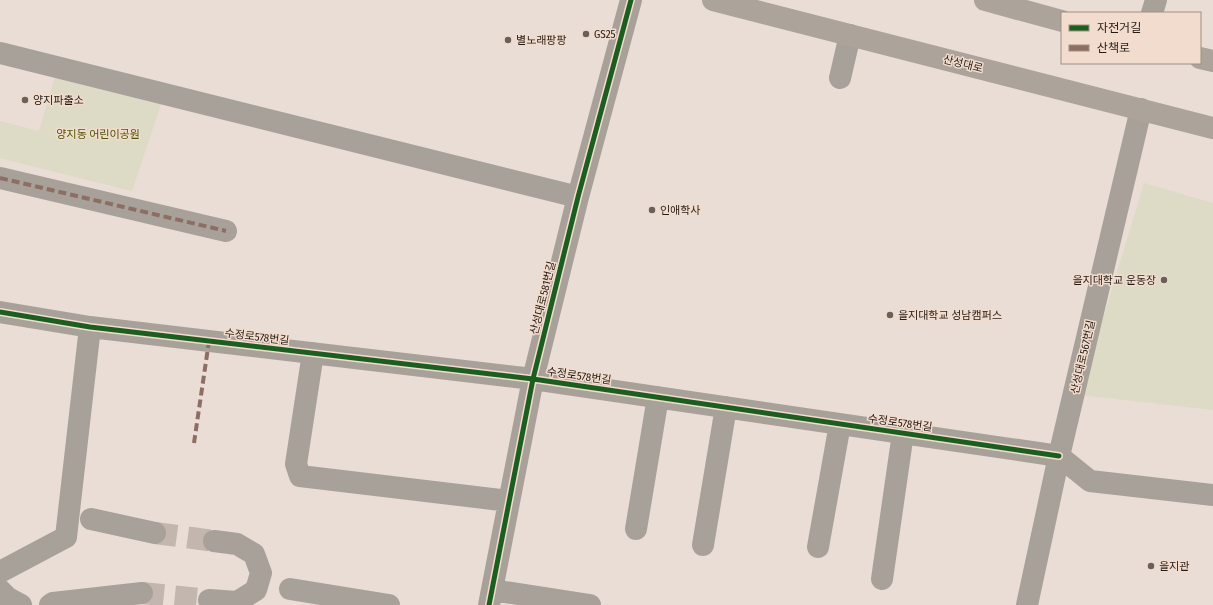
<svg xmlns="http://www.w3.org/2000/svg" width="1213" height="605" viewBox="0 0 1213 605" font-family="'Fira Sans Condensed','Noto Sans KR',sans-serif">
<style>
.green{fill:#dddac6}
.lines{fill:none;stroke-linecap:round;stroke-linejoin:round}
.minor-tunnel{stroke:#c2b6af;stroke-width:22;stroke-dasharray:22 11;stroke-linecap:butt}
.minor{stroke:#a8a19a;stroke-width:22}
.major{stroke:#aca39b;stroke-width:22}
.quiet{stroke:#8d6e63;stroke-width:4;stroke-dasharray:8 4;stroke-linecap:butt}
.cycleway-casing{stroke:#f2dccd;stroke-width:8}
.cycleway{stroke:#1b5e20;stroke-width:5}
.poi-dot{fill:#696059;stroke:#f2dccd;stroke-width:1.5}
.labels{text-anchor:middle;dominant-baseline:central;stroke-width:3;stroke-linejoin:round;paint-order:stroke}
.poi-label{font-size:11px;fill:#241c16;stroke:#f2dccd;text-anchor:start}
.street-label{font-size:11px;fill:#241c16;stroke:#f2dccd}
.park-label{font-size:11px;fill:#4e5507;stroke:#f2dccd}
</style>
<rect width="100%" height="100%" fill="#eaddd5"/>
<path class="green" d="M55 76 162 101 132 191 0 158V121L39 131Z
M1144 183 1213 203V410L1080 395Z"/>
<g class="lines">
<path class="minor-tunnel" d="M155 533 214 541
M142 593 209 600"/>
<path class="minor" d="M1152 13 1156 0
M0 53 578 197
M840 78 850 35
M0 178 226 231
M0 312 90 327 533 379 1059 456
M313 353 296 464 300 476 509 501
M1059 456 1090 481 1213 495
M91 519 155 533
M636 529 658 397
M703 545 726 407
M818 547 840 424
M0 572 66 537 90 327
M882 579 903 433
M290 589 389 605
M0 590 8 598 21 605
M492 590 590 605
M209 600 237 602 256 590 261 573 254 554 237 544 214 541
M50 605 53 603 142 593
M489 605 533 379 578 197 631 0
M1027 605 1059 456 1141 109"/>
<path class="major" d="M713 0 1213 128
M985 0 1062 21
M1200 58 1213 61"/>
<path class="quiet" d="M0 178 226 231
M194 443 209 341"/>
<g class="cycleway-casing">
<path id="cycleway" d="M0 312 90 327 533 379 1059 456
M489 605 533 379 578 197 631 0"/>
</g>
<use href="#cycleway" class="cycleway"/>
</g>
<g class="poi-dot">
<circle cx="586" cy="34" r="4"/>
<circle cx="508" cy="40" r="4"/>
<circle cx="25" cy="100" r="4"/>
<circle cx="652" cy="210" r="4"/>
<circle cx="1164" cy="280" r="4"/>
<circle cx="890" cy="315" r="4"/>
<circle cx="1151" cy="566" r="4"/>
</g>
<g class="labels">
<g class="poi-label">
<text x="594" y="34">GS25</text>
<text x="516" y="40">별노래팡팡</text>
<text x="33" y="100">양지파출소</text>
<text x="660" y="210">인애학사</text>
<text x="1156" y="280" text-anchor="end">을지대학교 운동장</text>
<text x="898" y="315">을지대학교 성남캠퍼스</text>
<text x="1159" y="566">을지관</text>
</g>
<g class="street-label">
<text transform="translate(963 64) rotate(14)">산성대로</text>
<text transform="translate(543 298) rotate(-76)">산성대로581번길</text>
<text transform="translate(257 337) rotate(7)">수정로578번길</text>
<text transform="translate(1083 357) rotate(-77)">산성대로567번길</text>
<text transform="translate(579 376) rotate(8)">수정로578번길</text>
<text transform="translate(900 423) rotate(8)">수정로578번길</text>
</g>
<g class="park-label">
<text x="98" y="134">양지동 어린이공원</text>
</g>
</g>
<rect x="1061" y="12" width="140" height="52" fill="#f2dccd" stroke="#a08f84"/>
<rect x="1069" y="25" width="20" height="6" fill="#1b5e20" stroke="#a08f84"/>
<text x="1097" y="32" font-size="12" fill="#241c16">자전거길</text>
<rect x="1069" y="45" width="20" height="6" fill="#8d6e63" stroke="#a08f84"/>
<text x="1097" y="52" font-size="12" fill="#241c16">산책로</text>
</svg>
